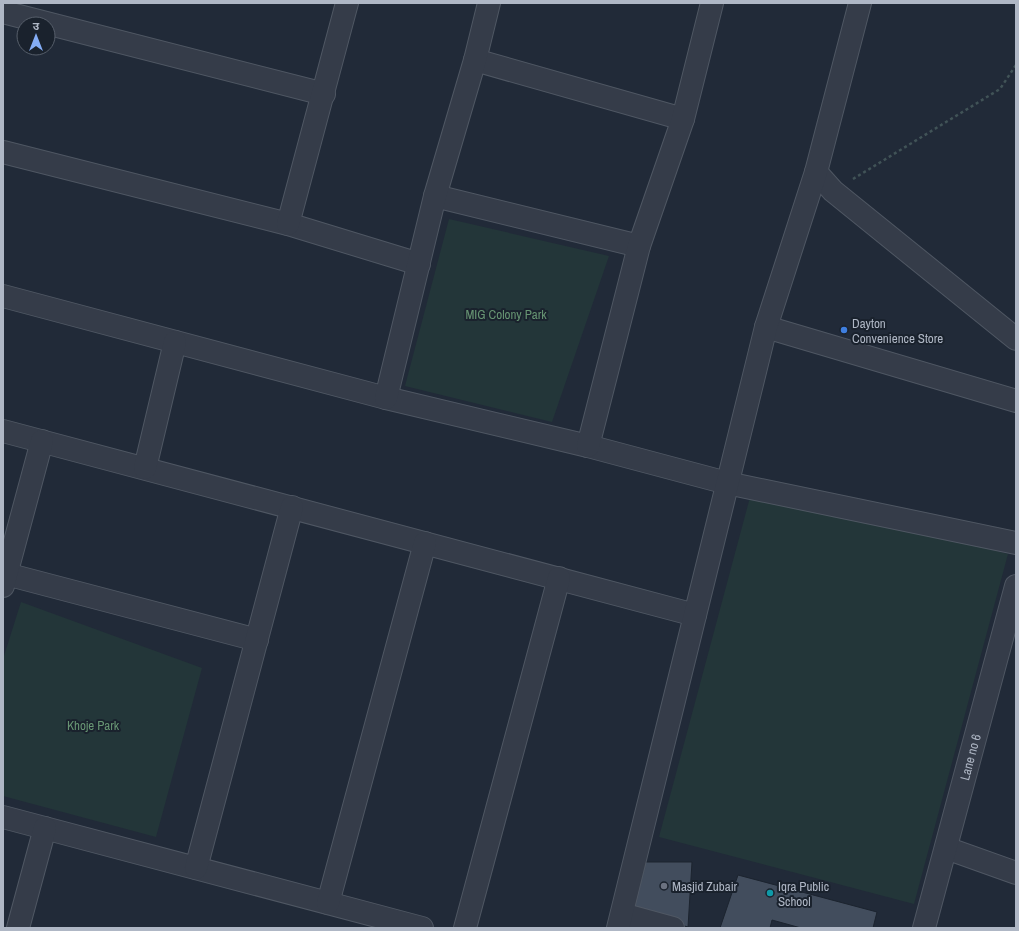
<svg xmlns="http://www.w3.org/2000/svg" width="1019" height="931" viewBox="0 0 1019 931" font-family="'Archivo Narrow','Noto Sans Devanagari',sans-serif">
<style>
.green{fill:#233639}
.building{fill:#424d5d;stroke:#1c242f}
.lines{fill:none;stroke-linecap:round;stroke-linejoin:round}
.minor-casing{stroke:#4f5763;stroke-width:24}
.path{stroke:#415357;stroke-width:2.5;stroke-dasharray:3 3;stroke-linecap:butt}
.minor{stroke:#353c49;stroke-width:22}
.shop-dot{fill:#3f7fe0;stroke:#1a222d;stroke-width:1.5}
.worship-dot{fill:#6b7280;stroke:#1a222d;stroke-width:1.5}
.culture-dot{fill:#0f9aa8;stroke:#1a222d;stroke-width:1.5}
.labels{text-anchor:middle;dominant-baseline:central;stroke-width:4;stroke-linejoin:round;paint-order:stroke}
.park-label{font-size:13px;fill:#679573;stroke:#1a222d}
.poi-label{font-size:13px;fill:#afb7c5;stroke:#1a222d;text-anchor:start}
.street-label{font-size:13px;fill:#afb7c5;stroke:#1a222d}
</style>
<rect width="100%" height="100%" fill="#212a38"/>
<path class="green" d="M449 219 609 256 552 422 405 386Z
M753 486 1008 554 914 904 659 837Z
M21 602 202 668 156 837 3 796V659Z"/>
<path class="building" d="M643 862H692L688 927 632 911Z
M738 875 877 912 873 928H801L772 920 770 928H720Z"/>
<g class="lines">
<g class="minor-casing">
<g id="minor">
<path d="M3 12 324 94"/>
<path d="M475 60 683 119"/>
<path d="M3 152 288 224 419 264"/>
<path d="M816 172 833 191 1016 339"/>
<path d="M435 196 639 246"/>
<path d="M288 224 347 3"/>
<path d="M3 296 386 398 588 446 727 483 1016 543"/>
<path d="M766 327 1016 401"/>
<path d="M386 398 435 196 475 60 489 3"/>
<path d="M3 431 695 615"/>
<path d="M588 446 639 246 683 119 712 3"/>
<path d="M145 468 175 342"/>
<path d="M6 574 257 640"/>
<path d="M3 586 42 441"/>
<path d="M3 817 422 928"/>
<path d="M946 848 1016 873"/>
<path d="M196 868 292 507"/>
<path d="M328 903 425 543"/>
<path d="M622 914 673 928"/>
<path d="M18 928 45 828"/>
<path d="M465 928 559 578"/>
<path d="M618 928 766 327 816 172 860 3"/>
<path id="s1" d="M924 928 1016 586"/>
</g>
</g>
<path class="path" d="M853 179 1000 89 1016 65"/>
<use href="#minor" class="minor"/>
</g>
<circle class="shop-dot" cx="844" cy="330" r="4"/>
<circle class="worship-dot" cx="664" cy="886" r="4"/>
<circle class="culture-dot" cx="770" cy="893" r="4"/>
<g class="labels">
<g class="park-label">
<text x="506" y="314">MIG Colony Park</text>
<text x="93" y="725">Khoje Park</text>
</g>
<g class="poi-label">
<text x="852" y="323">Dayton<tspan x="852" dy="15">Convenience Store</tspan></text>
<text x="672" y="886">Masjid Zubair</text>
<text x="778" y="886">Iqra Public<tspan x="778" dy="15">School</tspan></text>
</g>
<g class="street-label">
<text stroke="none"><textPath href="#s1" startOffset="177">Lane no 6</textPath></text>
</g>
</g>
<rect width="1019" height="931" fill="none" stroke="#afb7c5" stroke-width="8"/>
<g transform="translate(36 36)"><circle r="19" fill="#1a222d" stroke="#565e6a"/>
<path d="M0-3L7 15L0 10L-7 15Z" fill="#84adf6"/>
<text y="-6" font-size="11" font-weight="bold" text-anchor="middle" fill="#afb7c5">उ</text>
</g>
</svg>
